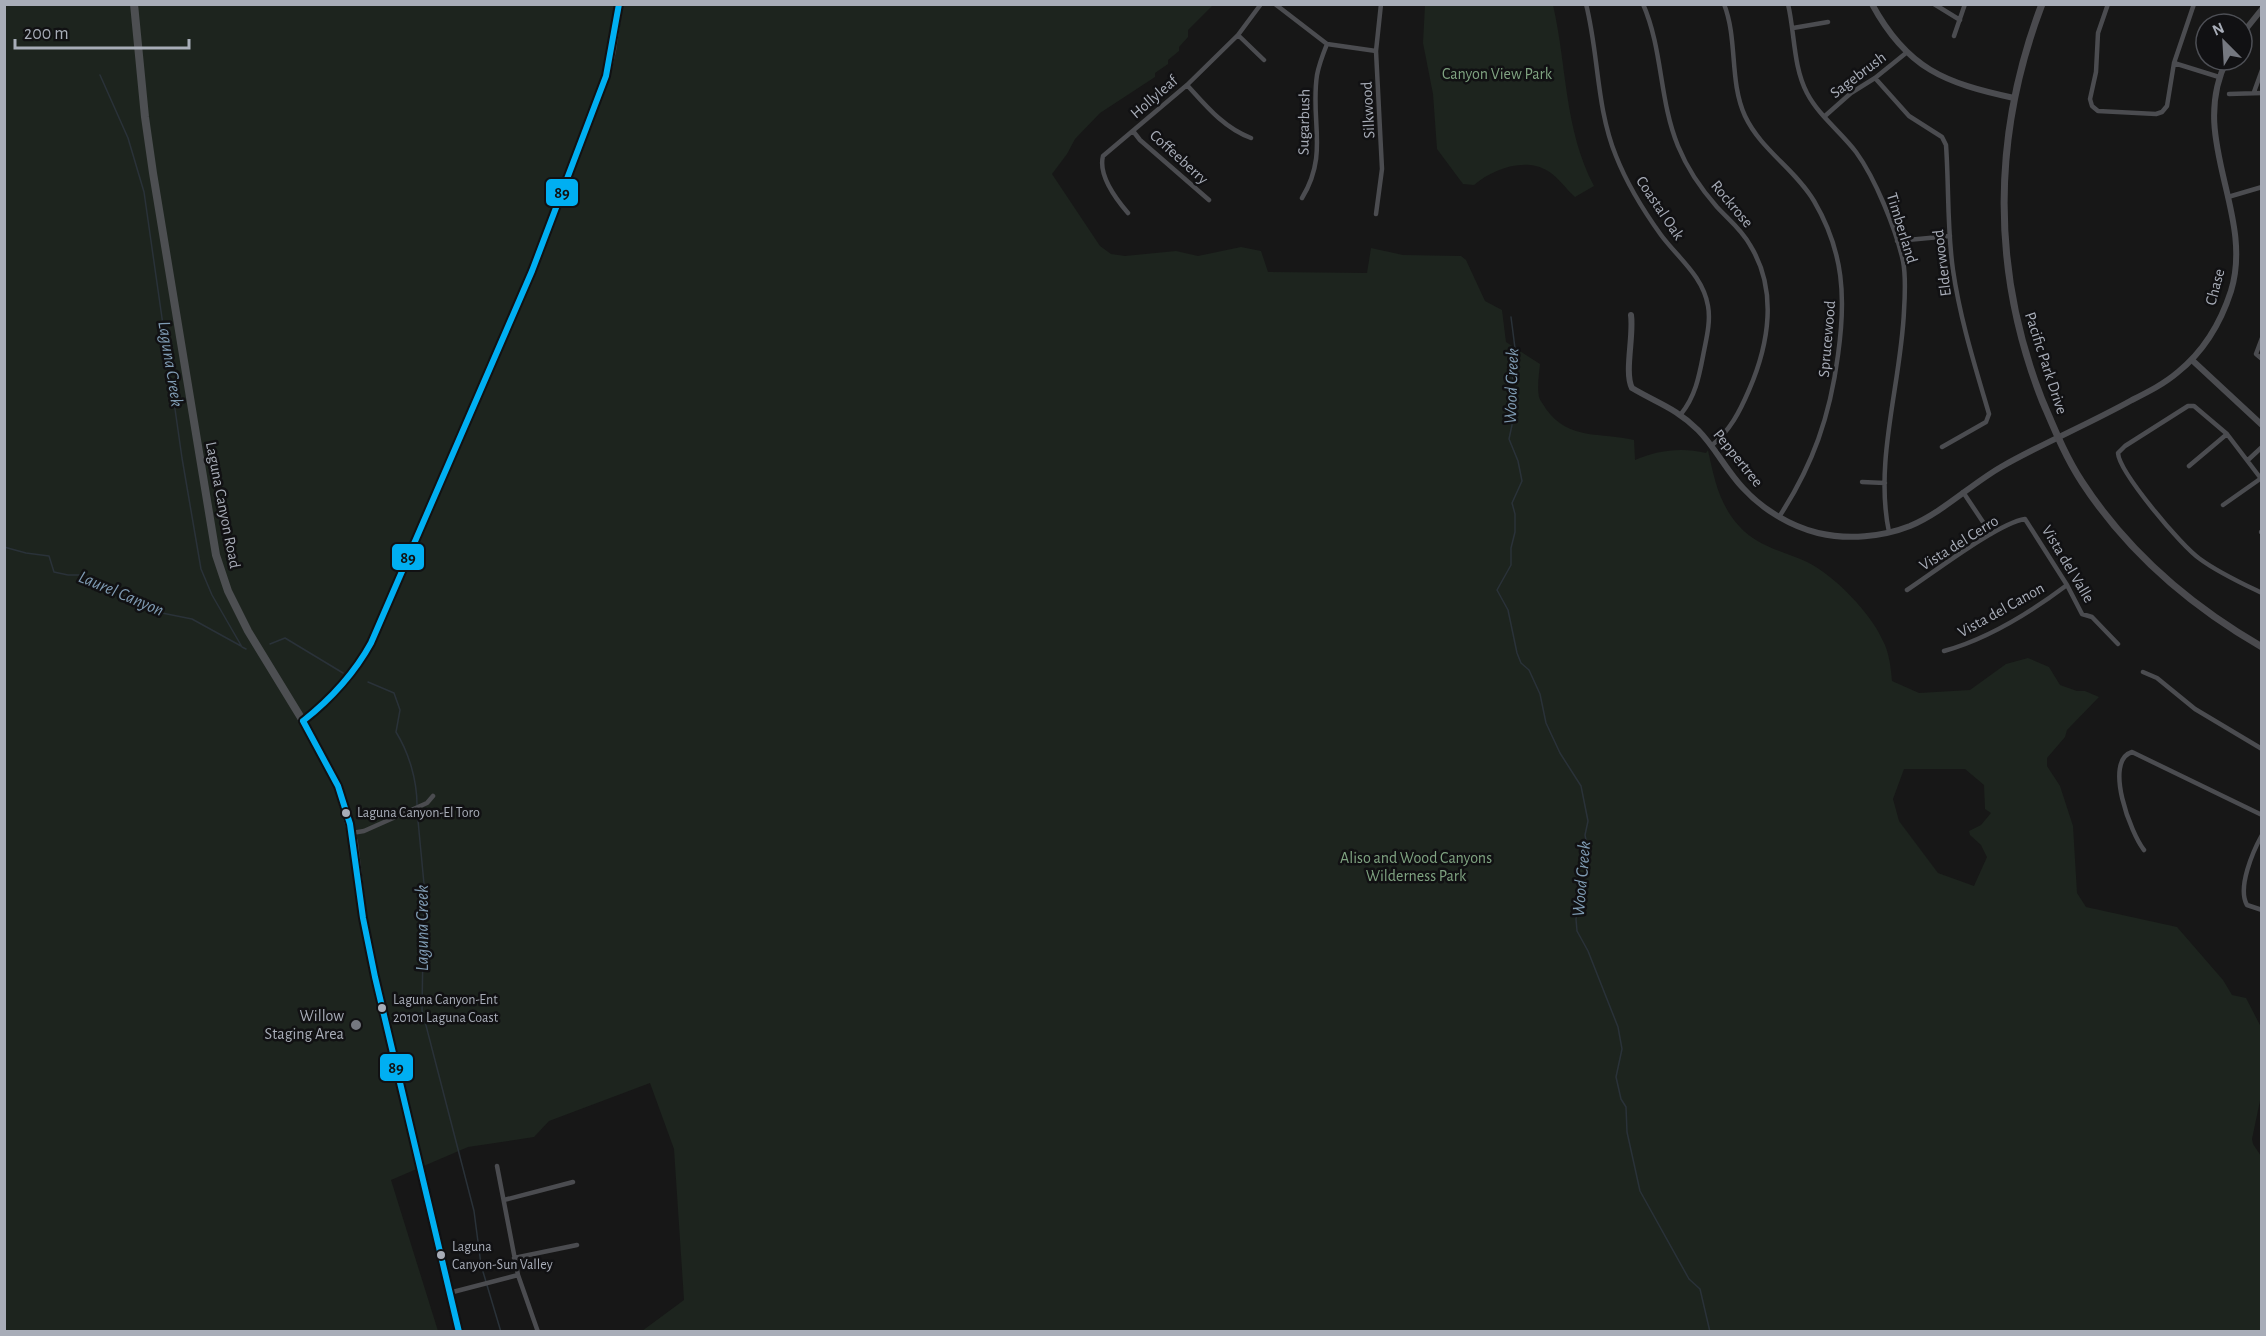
<svg xmlns="http://www.w3.org/2000/svg" width="2266" height="1336" viewBox="0 0 2266 1336" font-family="'Alegreya Sans',sans-serif">
<style>
.green{fill:#1d241e;fill-rule:evenodd}
.lines{fill:none;stroke-linecap:round;stroke-linejoin:round}
.stream{stroke:#2a3239;stroke-width:1.5}
.minor{stroke:#4b4c50;stroke-width:4.5}
.tertiary{stroke:#4b4c50;stroke-width:6}
.secondary{stroke:#4a4a4e;stroke-width:7}
.primary{stroke:#4d4f52;stroke-width:8}
.bus-1-casing{stroke:#111113;stroke-width:10}
.bus-1{stroke:#00aff2;stroke-width:6}
.bus-dot{fill:#a8adb8;stroke:#111113;stroke-width:2}
.poi-dot{fill:#757880;stroke:#111113;stroke-width:2}
.labels{text-anchor:middle;dominant-baseline:central;stroke-width:5;stroke-linejoin:round;paint-order:stroke}
.bus-label{font-size:14px;fill:#a8adb8;stroke:#111113;text-anchor:start}
.park-label{font-size:16px;fill:#7fa381;stroke:#111113}
.street-label{font-size:16px;fill:#a8adb8;stroke:#111113}
.poi-label{font-size:16px;fill:#a8adb8;stroke:#111113;text-anchor:end}
.water-label{font-size:18px;font-style:italic;fill:#7f9bb3;stroke:#111113}
.line-badge{stroke:#111113;stroke-width:2}
.pale-badge-label{font-size:16px;text-anchor:middle;font-weight:bold;fill:#111}
</style>
<rect width="100%" height="100%" fill="#171717"/>
<path class="green" d="M5 5H1213L1188 30V37L1179 47V51L1168 60V64L1155 73V77L1100 113 1075 139 1067 154 1052 174 1100 246 1111 254 1125 256 1176 251 1198 256 1241 247 1261 251 1268 272 1367 273 1371 248 1403 255 1461 256 1466 260 1485 301 1502 310 1506 342 1540 364C1539 374 1537 387 1539 397 1540 401 1544 405 1546 409 1569 441 1601 432 1634 440L1635 460C1658 450 1682 447 1706 453L1708 450C1714 478 1719 504 1739 526 1758 547 1783 551 1807 562 1834 575 1871 613 1883 641 1889 652 1891 668 1892 681L1919 693 1970 690 2006 664 2028 658 2049 667 2060 685 2077 691H2085L2099 697 2067 730 2065 737 2047 758V766L2060 786 2073 826 2077 893 2086 907 2177 927 2223 980 2232 995 2246 998 2261 1027V1096L2252 1139 2253 1144 2261 1156V1331H642L684 1300 674 1149 650 1083 549 1121 534 1137 468 1147 391 1180 438 1331 5 1332ZM1904 769H1965L1984 785 1985 809 1991 813 1981 825 1969 831 1970 835 1981 845 1987 857 1974 886 1938 873 1899 821 1893 799Z
M1425 5H1553C1567 66 1564 129 1594 186L1575 197C1566 189 1558 177 1548 171 1525 157 1493 169 1474 185L1463 184 1437 149 1433 94 1423 43Z"/>
<g class="lines">
<path class="stream" d="M100 75 128 138 144 192 182 458 201 569 212 595 242 647 246 649
M1511 317 1516 356 1510 397 1512 425 1509 439 1518 461 1522 481 1512 503 1515 514V532L1511 548V565L1497 590 1508 610 1517 653 1521 663 1529 670 1540 694 1546 723 1560 753 1581 786 1588 821 1585 835 1588 850 1586 869 1581 887 1576 919 1577 931 1588 951 1618 1027 1622 1049 1616 1077 1621 1099 1626 1107 1627 1132 1640 1191 1689 1279 1700 1289 1710 1332
M4 547 26 553 49 556 54 572 68 575H81L157 612 192 619 241 646
M270 644 285 638 343 673
M368 682 394 693 400 710 396 732C409 753 417 780 417 805
M417 810 424 884 422 1010 474 1211 481 1265 501 1332"/>
<path class="minor" d="M1275 4 1327 44 1376 51
M1586 4C1599 55 1596 107 1616 156 1627 184 1643 210 1661 235 1678 258 1703 276 1708 306 1711 322 1706 340 1703 356 1699 377 1695 397 1681 414
M1643 4C1663 50 1659 100 1678 146 1687 168 1702 190 1717 207 1729 220 1742 230 1750 245 1778 290 1769 344 1749 390 1740 411 1730 431 1711 446
M1724 4C1738 40 1729 81 1745 116 1761 150 1795 169 1814 201 1844 252 1846 298 1838 355 1830 416 1813 465 1779 517
M1788 4C1795 34 1793 66 1807 93 1819 116 1841 132 1856 152 1875 178 1896 229 1903 261 1906 276 1905 295 1904 311 1901 383 1874 461 1889 532
M1934 4 1960 20
M2108 4 2098 33 2096 72 2090 99 2092 106 2098 111 2156 114 2162 112 2167 106 2174 63 2194 4
M1793 28 1828 22
M1238 35 1264 60
M1954 36 1965 4
M2174 63 2219 77
M1875 78 1909 116 1942 137 1946 145C1949 187 1947 229 1953 270 1960 319 1975 366 1989 414L1986 422 1942 447
M1187 85C1206 106 1224 128 1251 138
M2254 92 2262 70
M2229 94 2262 93
M1825 116 1851 93 1875 78 1906 53
M1133 131 1140 140 1209 200
M2228 197 2262 187
M1302 198C1329 154 1310 121 1317 75 1319 64 1323 54 1327 44
M1128 213C1116 199 1098 175 1103 156L1187 85 1238 35 1261 4
M1376 214 1382 169 1376 51 1381 4
M1897 241 1950 236
M2262 338 2256 354 2262 359
M2248 460 2262 447
M2189 466 2227 434
M2262 480 2227 434 2194 406H2188L2125 446 2118 453C2119 472 2182 547 2200 559 2219 573 2241 583 2262 593
M1862 482 1885 483
M1963 492 1991 534
M2223 505 2260 479
M2261 532H2262
M1907 590C1933 573 1998 523 2025 519L2067 585 2082 614 2092 617 2118 644
M1944 651C1988 639 2031 612 2067 585
M2143 672 2157 678 2195 709 2262 749
M352 833 364 831 427 803 433 796
M2262 835C2253 851 2237 888 2247 905L2262 910
M2144 850C2131 834 2103 761 2132 752L2262 815
M497 1166 518 1275 538 1332
M504 1200 573 1182
M514 1258 577 1245
M449 1293 518 1275"/>
<path class="tertiary" d="M1872 4C1907 69 1945 83 2014 98
M2242 34 2262 9
M1631 315C1634 336 1624 373 1632 388 1657 403 1676 408 1698 430 1715 447 1726 470 1743 488 1762 509 1790 526 1818 533 1848 540 1882 537 1910 526 1943 512 1970 485 2001 467 2043 443 2089 424 2132 400 2148 392 2164 384 2178 372 2204 351 2221 322 2231 291 2255 213 2187 138 2227 60
M2192 360 2262 425"/>
<path class="secondary" d="M2042 4C1992 135 1991 270 2042 400 2054 428 2065 456 2082 482 2127 551 2191 606 2262 647"/>
<path class="primary" d="M134 4 145 117 153 173 216 555 228 591 248 631 303 721 338 786 354 842 363 918 375 977 459 1332
M303 721C332 699 354 676 371 643L532 271 606 76 612 51 619 4"/>
<g class="bus-1-casing">
<path id="bus-1" d="M303 721C331 699 354 674 371 643L532 271 606 76 619 4
M303 721 338 786 350 824 363 918 375 977 459 1332"/>
</g>
<use href="#bus-1" class="bus-1"/>
</g>
<g class="bus-dot">
<circle cx="346" cy="813" r="5"/>
<circle cx="382" cy="1008" r="5"/>
<circle cx="441" cy="1255" r="5"/>
</g>
<circle class="poi-dot" cx="356" cy="1025" r="6"/>
<g class="labels">
<g class="bus-label">
<text x="357" y="813">Laguna Canyon-El Toro</text>
<text x="393" y="1000">Laguna Canyon-Ent<tspan x="393" dy="18">20101 Laguna Coast</tspan></text>
<text x="452" y="1247">Laguna<tspan x="452" dy="18">Canyon-Sun Valley</tspan></text>
</g>
<g class="park-label">
<text x="1497" y="74">Canyon View Park</text>
<text x="1416" y="858">Aliso and Wood Canyons<tspan x="1416" dy="18">Wilderness Park</tspan></text>
</g>
<g class="street-label">
<text transform="translate(1858 75) rotate(-37)">Sagebrush</text>
<text transform="translate(1154 97) rotate(-41)">Hollyleaf</text>
<text transform="translate(1368 110) rotate(-93)">Silkwood</text>
<text transform="translate(1304 122) rotate(-89)">Sugarbush</text>
<text transform="translate(1179 157) rotate(42)">Coffeeberry</text>
<text transform="translate(1732 204) rotate(50)">Rockrose</text>
<text transform="translate(1660 208) rotate(56)">Coastal Oak</text>
<text transform="translate(1902 228) rotate(73)">Timberland</text>
<text transform="translate(1942 263) rotate(-97)">Elderwood</text>
<text transform="translate(2215 287) rotate(-75)">Chase</text>
<text transform="translate(1827 339) rotate(-85)">Sprucewood</text>
<text transform="translate(2046 363) rotate(72)">Pacific Park Drive</text>
<text transform="translate(1738 458) rotate(51)">Peppertree</text>
<text transform="translate(223 505) rotate(79)">Laguna Canyon Road</text>
<text transform="translate(1959 543) rotate(-32)">Vista del Cerro</text>
<text transform="translate(2068 564) rotate(59)">Vista del Valle</text>
<text transform="translate(2001 610) rotate(-29)">Vista del Canon</text>
</g>
<g class="poi-label">
<text x="344" y="1016">Willow<tspan x="344" dy="18">Staging Area</tspan></text>
</g>
<g class="water-label">
<text transform="translate(170 364) rotate(81)">Laguna Creek</text>
<text transform="translate(1512 386) rotate(-88)">Wood Creek</text>
<text transform="translate(121 594) rotate(23)">Laurel Canyon</text>
<text transform="translate(1582 879) rotate(-85)">Wood Creek</text>
<text transform="translate(423 928) rotate(-90)">Laguna Creek</text>
</g>
</g>
<g class="line-badge">
<rect x="545" y="178" width="34" height="29" rx="6" fill="#00aff2"/>
<rect x="391" y="543" width="34" height="28" rx="6" fill="#00aff2"/>
<rect x="379" y="1053" width="35" height="29" rx="6" fill="#00aff2"/>
</g>
<g class="pale-badge-label">
<text x="562" y="198">89</text>
<text x="408" y="563">89</text>
<text x="396" y="1073">89</text>
</g>
<rect width="2266" height="1336" fill="none" stroke="#a8adb8" stroke-width="12"/>
<g transform="translate(2224 42) rotate(336)"><circle r="28" fill="#111113" stroke="#4d4f55" stroke-width="1.5"/>
<path d="M0-4.5L10 22L0 15L-10 22Z" fill="#757880"/>
<text y="-9" font-size="16" font-weight="bold" text-anchor="middle" fill="#a8adb8">N</text>
</g>
<path d="M15 39v9h174v-9" fill="none" stroke="#a8adb8" stroke-width="3"/>
<text x="24" y="39" font-size="18" fill="#a8adb8" stroke="#111113" stroke-width="4.5" paint-order="stroke">200 m</text>
</svg>
